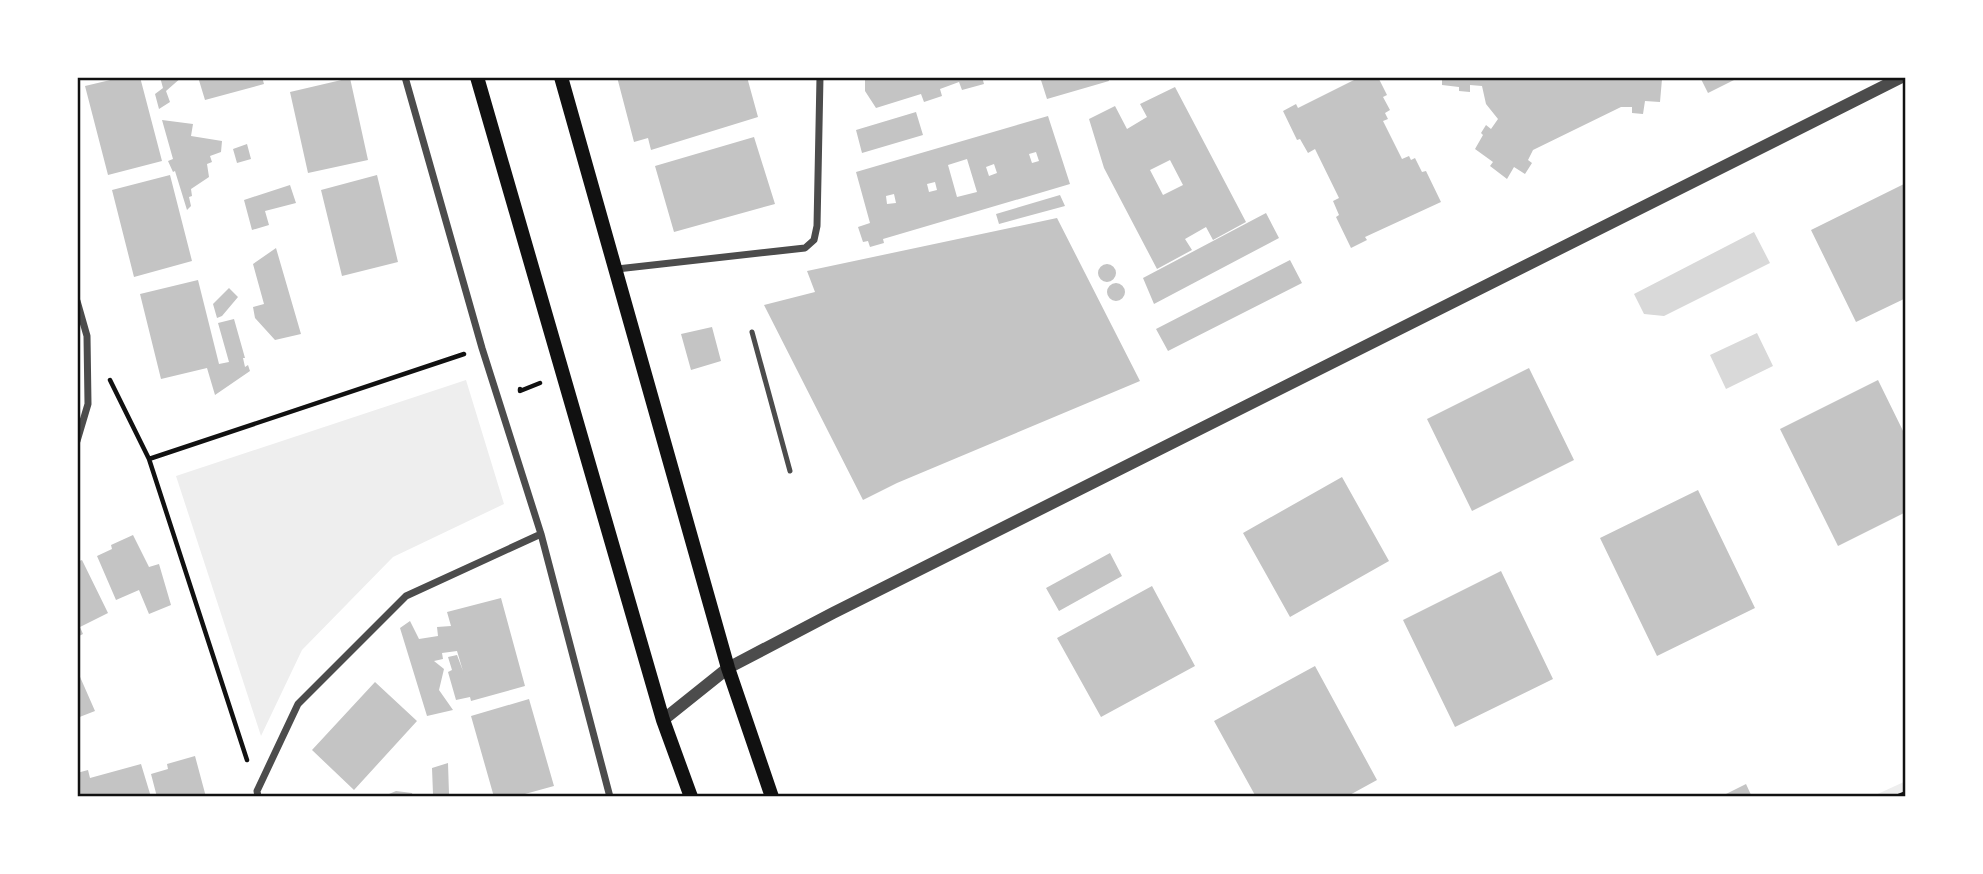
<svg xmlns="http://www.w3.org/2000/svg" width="1983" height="874" viewBox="0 0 1983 874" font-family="Jost,sans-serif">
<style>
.green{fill:#eee}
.water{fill:#d9d9d9}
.building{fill:#c4c4c4;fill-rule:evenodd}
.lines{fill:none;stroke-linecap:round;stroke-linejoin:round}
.path{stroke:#111;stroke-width:4.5}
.service{stroke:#4c4c4c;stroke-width:5}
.minor{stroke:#4c4c4c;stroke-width:7}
.tertiary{stroke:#4c4c4c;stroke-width:12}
.secondary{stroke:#111;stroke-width:14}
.neatline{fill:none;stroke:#111;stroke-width:2.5}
</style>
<rect width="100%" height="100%" fill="#fff"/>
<path class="green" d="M466 380 504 504 393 557 302 650 261 736 176 476Z
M1906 781V797H1871Z"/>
<path class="water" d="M1754 232 1770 263 1664 316 1644 314 1634 294Z
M1757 333 1773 366 1726 389 1710 355Z"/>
<path class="building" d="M123 77H140L162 161 108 175 85 86Z
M160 77H182L166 91 170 102 159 109 155 94 163 88Z
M198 77H262L264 84 205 100Z
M617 77H747L758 117 651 150 648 138 634 142Z
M865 77H982L984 84 962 90 959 82 940 89 942 96 924 102 921 94 876 108 865 91Z
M1040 77H1108L1109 81 1047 99Z
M1360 77H1378L1387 95 1383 97 1390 110 1385 113 1388 119 1383 121 1402 159 1409 156 1411 160 1415 158 1422 172 1426 171 1441 202 1365 237 1367 240 1351 248 1336 217 1339 215 1333 201 1339 198 1315 149 1308 153 1300 139 1297 140 1283 111 1296 104 1298 108Z
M1442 77H1656L1662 79 1660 102 1645 101 1643 114 1632 113V107H1621L1533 150 1528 160 1532 163 1525 174 1514 167 1507 179 1490 166 1493 162 1475 149 1483 135 1481 133 1486 125 1491 129 1498 119 1486 104 1482 86 1470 85V92L1459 91V87L1442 85Z
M1700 77H1733L1734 80 1708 93Z
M350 78 368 160 308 173 290 92Z
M1175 87 1246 222 1213 240 1206 227 1185 239 1192 250 1157 269 1104 168 1089 119 1115 106 1127 129 1147 117 1140 104ZM1170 160 1183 185 1163 195 1150 170Z
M916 112 923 135 862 153 856 130Z
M1048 116 1070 184 883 239 884 243 870 247 868 241 863 242 858 227 870 223 856 172ZM1036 152 1039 161 1032 163 1029 154ZM967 159 977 192 957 197 948 165ZM994 164 997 173 989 176 986 167ZM935 182 937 190 929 192 927 184ZM894 194 896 203 887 204 886 196Z
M162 120 193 124 191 136 222 141 221 152 210 156 212 162 207 164 209 177 191 189 192 196 189 197 191 206 187 210 175 171 173 172 168 161 173 159Z
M754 137 775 204 674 232 655 166Z
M247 144 251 159 237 163 233 149Z
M170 175 192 261 134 277 112 190Z
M377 175 398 262 342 276 321 190Z
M1906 183V298L1856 322 1811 230Z
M290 185 296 203 265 211 269 225 252 230 244 200Z
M1060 195 1065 206 999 224 996 214Z
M1266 213 1279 238 1154 304 1143 278Z
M1057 218 1140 381 897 483 863 500 764 305 815 292 807 271Z
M276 248 301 334 275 340 255 318 253 307 264 304 253 264Z
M1290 260 1302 283 1168 351 1156 329Z
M1098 273a9 9 0 1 1 18 0a9 9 0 1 1-18 0Z
M198 280 219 364 229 362 218 323 234 319 245 358H243L245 367 248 365 250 371 215 395 207 368 161 379 140 294Z
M1107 292a9 9 0 1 1 18 0a9 9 0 1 1-18 0Z
M229 288 238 297 222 316 217 318 213 304Z
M712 327 721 361 691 370 681 334Z
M1529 368 1574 460 1472 511 1427 419Z
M1878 380 1906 437V512L1838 546 1780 429Z
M1342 477 1389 561 1290 617 1243 533Z
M1698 490 1755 608 1657 656 1600 538Z
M133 535 149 567 159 564 171 605 149 614 139 590 116 600 97 556 112 549 111 545Z
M1110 553 1122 576 1059 611 1046 588Z
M82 560 108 613 80 627 83 634 77 637V562Z
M1501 571 1553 679 1455 727 1403 620Z
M1152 586 1195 666 1101 717 1057 638Z
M501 598 525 686 471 701 470 697 456 700 448 672 452 670 448 657 457 655 463 671 457 651 442 653 443 659 434 661 444 669 439 690 453 710 427 716 400 628 410 621 419 639 438 636 437 627 451 626 447 612Z
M1315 666 1377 780 1346 797H1256L1214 721Z
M77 670 95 711 77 718Z
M375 682 417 721 354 790 312 750Z
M529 699 554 786 514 797H494L471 716Z
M195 756 206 797H157L151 774 168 769 167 764Z
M448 763 449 794H433L432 768Z
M141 764 151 797H77V773L88 770 90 778Z
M1746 784 1752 797H1720Z
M396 791 412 793 413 797H382Z"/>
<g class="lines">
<path class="path" d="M110 380 149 459 247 760
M520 389V391L540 383
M149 459 464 354
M1896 797 1906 793"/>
<path class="service" d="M752 332 790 471"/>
<path class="minor" d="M405 77 482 348 541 534 610 797
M617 269 805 248 814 240 817 226 820 77
M77 301 87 336 88 404 77 441
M258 797 257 791 298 704 406 596 541 534"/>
<path class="tertiary" d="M663 720 728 668 833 613 1902 77"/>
<path class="secondary" d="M477 77 663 720 691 797
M561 77 728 668 772 797"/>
</g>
<rect width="1983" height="874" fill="none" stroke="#ffffff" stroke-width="158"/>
<rect x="79" y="79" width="1825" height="716" class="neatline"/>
</svg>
